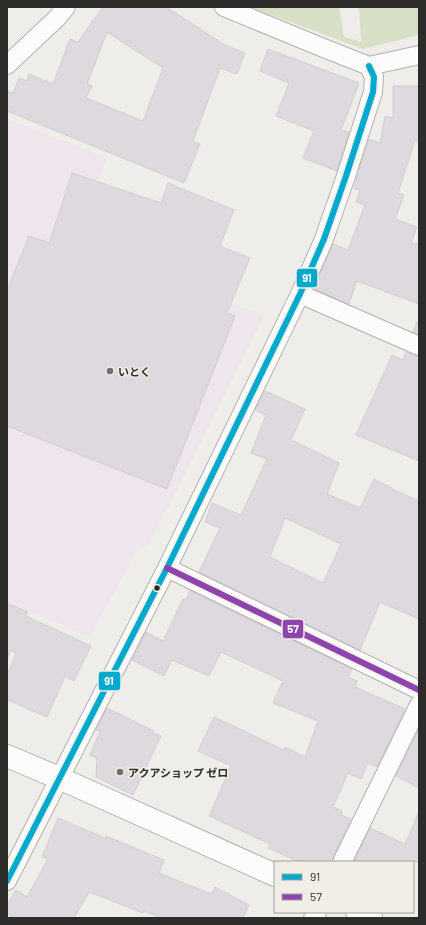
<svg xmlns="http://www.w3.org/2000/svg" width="426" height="925" viewBox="0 0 426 925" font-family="Barlow,'Noto Sans JP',sans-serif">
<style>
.commercial{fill:#eee5ed}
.green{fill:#d7dfc7}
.building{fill:#ded9de;stroke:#d0cfcf;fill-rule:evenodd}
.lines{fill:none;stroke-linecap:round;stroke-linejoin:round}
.street-casing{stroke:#b2b1ae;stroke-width:20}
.secondary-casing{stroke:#b2b1ae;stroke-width:24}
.street{stroke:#fcfcfc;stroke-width:18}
.secondary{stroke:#fcfcfc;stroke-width:22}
.bus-1-casing{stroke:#f0eee7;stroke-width:9}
.bus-2-casing{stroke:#f0eee7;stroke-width:9}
.bus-1{stroke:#00a9ce;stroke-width:6}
.bus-2{stroke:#8e44ad;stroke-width:6}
.poi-dot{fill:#71706d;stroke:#f0eee7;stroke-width:1.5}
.bus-dot{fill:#2d2c2a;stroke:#f0eee7;stroke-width:1.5}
.labels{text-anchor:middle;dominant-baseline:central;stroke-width:3;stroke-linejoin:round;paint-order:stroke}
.poi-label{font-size:11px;font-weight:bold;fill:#2d2c2a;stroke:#f0eee7;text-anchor:start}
.line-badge{stroke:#f0eee7;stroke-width:1.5}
.badge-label{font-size:11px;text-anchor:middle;font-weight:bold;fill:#fff}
</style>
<rect width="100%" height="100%" fill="#eeede9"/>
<path class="commercial" d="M7 119 107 158 74 239 264 316 171 502 148 545 137 550 90 637 7 601Z"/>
<path class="green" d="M250 7H339L344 37 361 42 359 7H419V35L363 49Z"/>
<path class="building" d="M103 7H166L225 45 245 53 237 74 220 68 193 141 200 144 184 183 7 111V91L13 93 19 78 27 81 29 74 53 84 70 39 78 42ZM107 32 163 68 143 121 86 98 92 86 87 84Z
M268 49 359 83 341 130 349 132 337 171 303 158 314 131 276 116 289 83 260 71Z
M393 86H419V142L415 141 398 193 404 195 395 219 417 227 411 243 419 244V304L357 281 349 304 314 289 333 244 348 250 365 205 356 202 360 190 354 189 357 179H356L369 139 380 143 385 116 393 118Z
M72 173 161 203 168 183 234 210 220 246 250 258 227 313 235 316 167 489 7 426V291L29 236 49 243 65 195V194Z
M417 322 419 323V335L413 332Z
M406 352 415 356H419V461L356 435 392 355 403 360Z
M265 391 305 409 291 440 339 463 327 494 360 508 374 479 392 488V489L419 501V619L380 602 360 650 199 572 220 528 205 522 212 503 241 515 267 459 251 453 266 415 255 410ZM285 518 341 544 323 583 270 557Z
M190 591 352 669 348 677 357 681 355 687 405 709 377 767 368 763 361 779 348 773 333 807 342 811 341 815 351 819 333 857 332 862H300L268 848 270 844 209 816 231 766 198 751 214 717 284 750 285 747 305 757 318 721 273 703 283 681 221 652 209 676 172 660 164 676 132 660 146 632 163 641 183 599 186 600Z
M7 603 28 612 26 616 91 646 74 681 65 676 47 717 7 700V675L16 654 11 650 7 659Z
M107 708 154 731 153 733 161 736 133 795 96 777 97 758 90 755 100 731 96 730Z
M419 729V788L396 776Z
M419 811V862H354L370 828 405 844Z
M58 818 105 838 106 836 164 860 159 873 211 894 215 887 249 905 243 918H162L144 911 143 913 89 892 74 918H14L7 914V905L16 890 27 897 48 859 42 857Z"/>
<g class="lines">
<g class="street-casing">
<path id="street" d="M224 7 321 47 369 66 419 55
M7 65 57 18 66 7
M300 294 419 346
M167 568 419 690
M342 862 419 705
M7 881 167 568 300 294 324 239 346 176 373 92 374 77 369 66
M313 918 317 912"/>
</g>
<g class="secondary-casing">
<path id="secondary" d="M7 756 59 778 275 875
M357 912 371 918"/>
</g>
<use href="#street" class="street"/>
<use href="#secondary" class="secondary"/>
<g class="bus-1-casing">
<path id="bus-1" d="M7 881 167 568 300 294 324 239 346 176 373 92 374 77 369 66"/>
</g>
<g class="bus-2-casing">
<path id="bus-2" d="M167 568 419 690"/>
</g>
<use href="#bus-1" class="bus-1"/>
<use href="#bus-2" class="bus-2"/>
</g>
<g class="poi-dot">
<circle cx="110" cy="371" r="4"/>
<circle cx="120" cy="772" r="4"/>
</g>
<circle class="bus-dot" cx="157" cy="588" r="3.5"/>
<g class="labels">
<g class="poi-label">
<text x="118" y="371">いとく</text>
<text x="128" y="772">アクアショップ ゼロ</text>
</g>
</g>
<g class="line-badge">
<rect x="296" y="268" width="22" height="20" rx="4" fill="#00a9ce"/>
<rect x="282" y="619" width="22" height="20" rx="4" fill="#8e44ad"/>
<rect x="98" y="671" width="23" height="20" rx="4" fill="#00a9ce"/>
</g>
<g class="badge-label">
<text x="307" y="282">91</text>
<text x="293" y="633">57</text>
<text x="109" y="685">91</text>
</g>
<rect width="426" height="925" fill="none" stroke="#2d2c2a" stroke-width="16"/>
<rect x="274" y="861" width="140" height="52" fill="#f0eee7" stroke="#a2a09b"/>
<rect x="282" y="874" width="20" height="6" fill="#00a9ce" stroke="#a2a09b"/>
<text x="310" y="881" font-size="12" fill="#2d2c2a">91</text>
<rect x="282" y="894" width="20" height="6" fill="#8e44ad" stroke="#a2a09b"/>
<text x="310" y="901" font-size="12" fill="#2d2c2a">57</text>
</svg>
